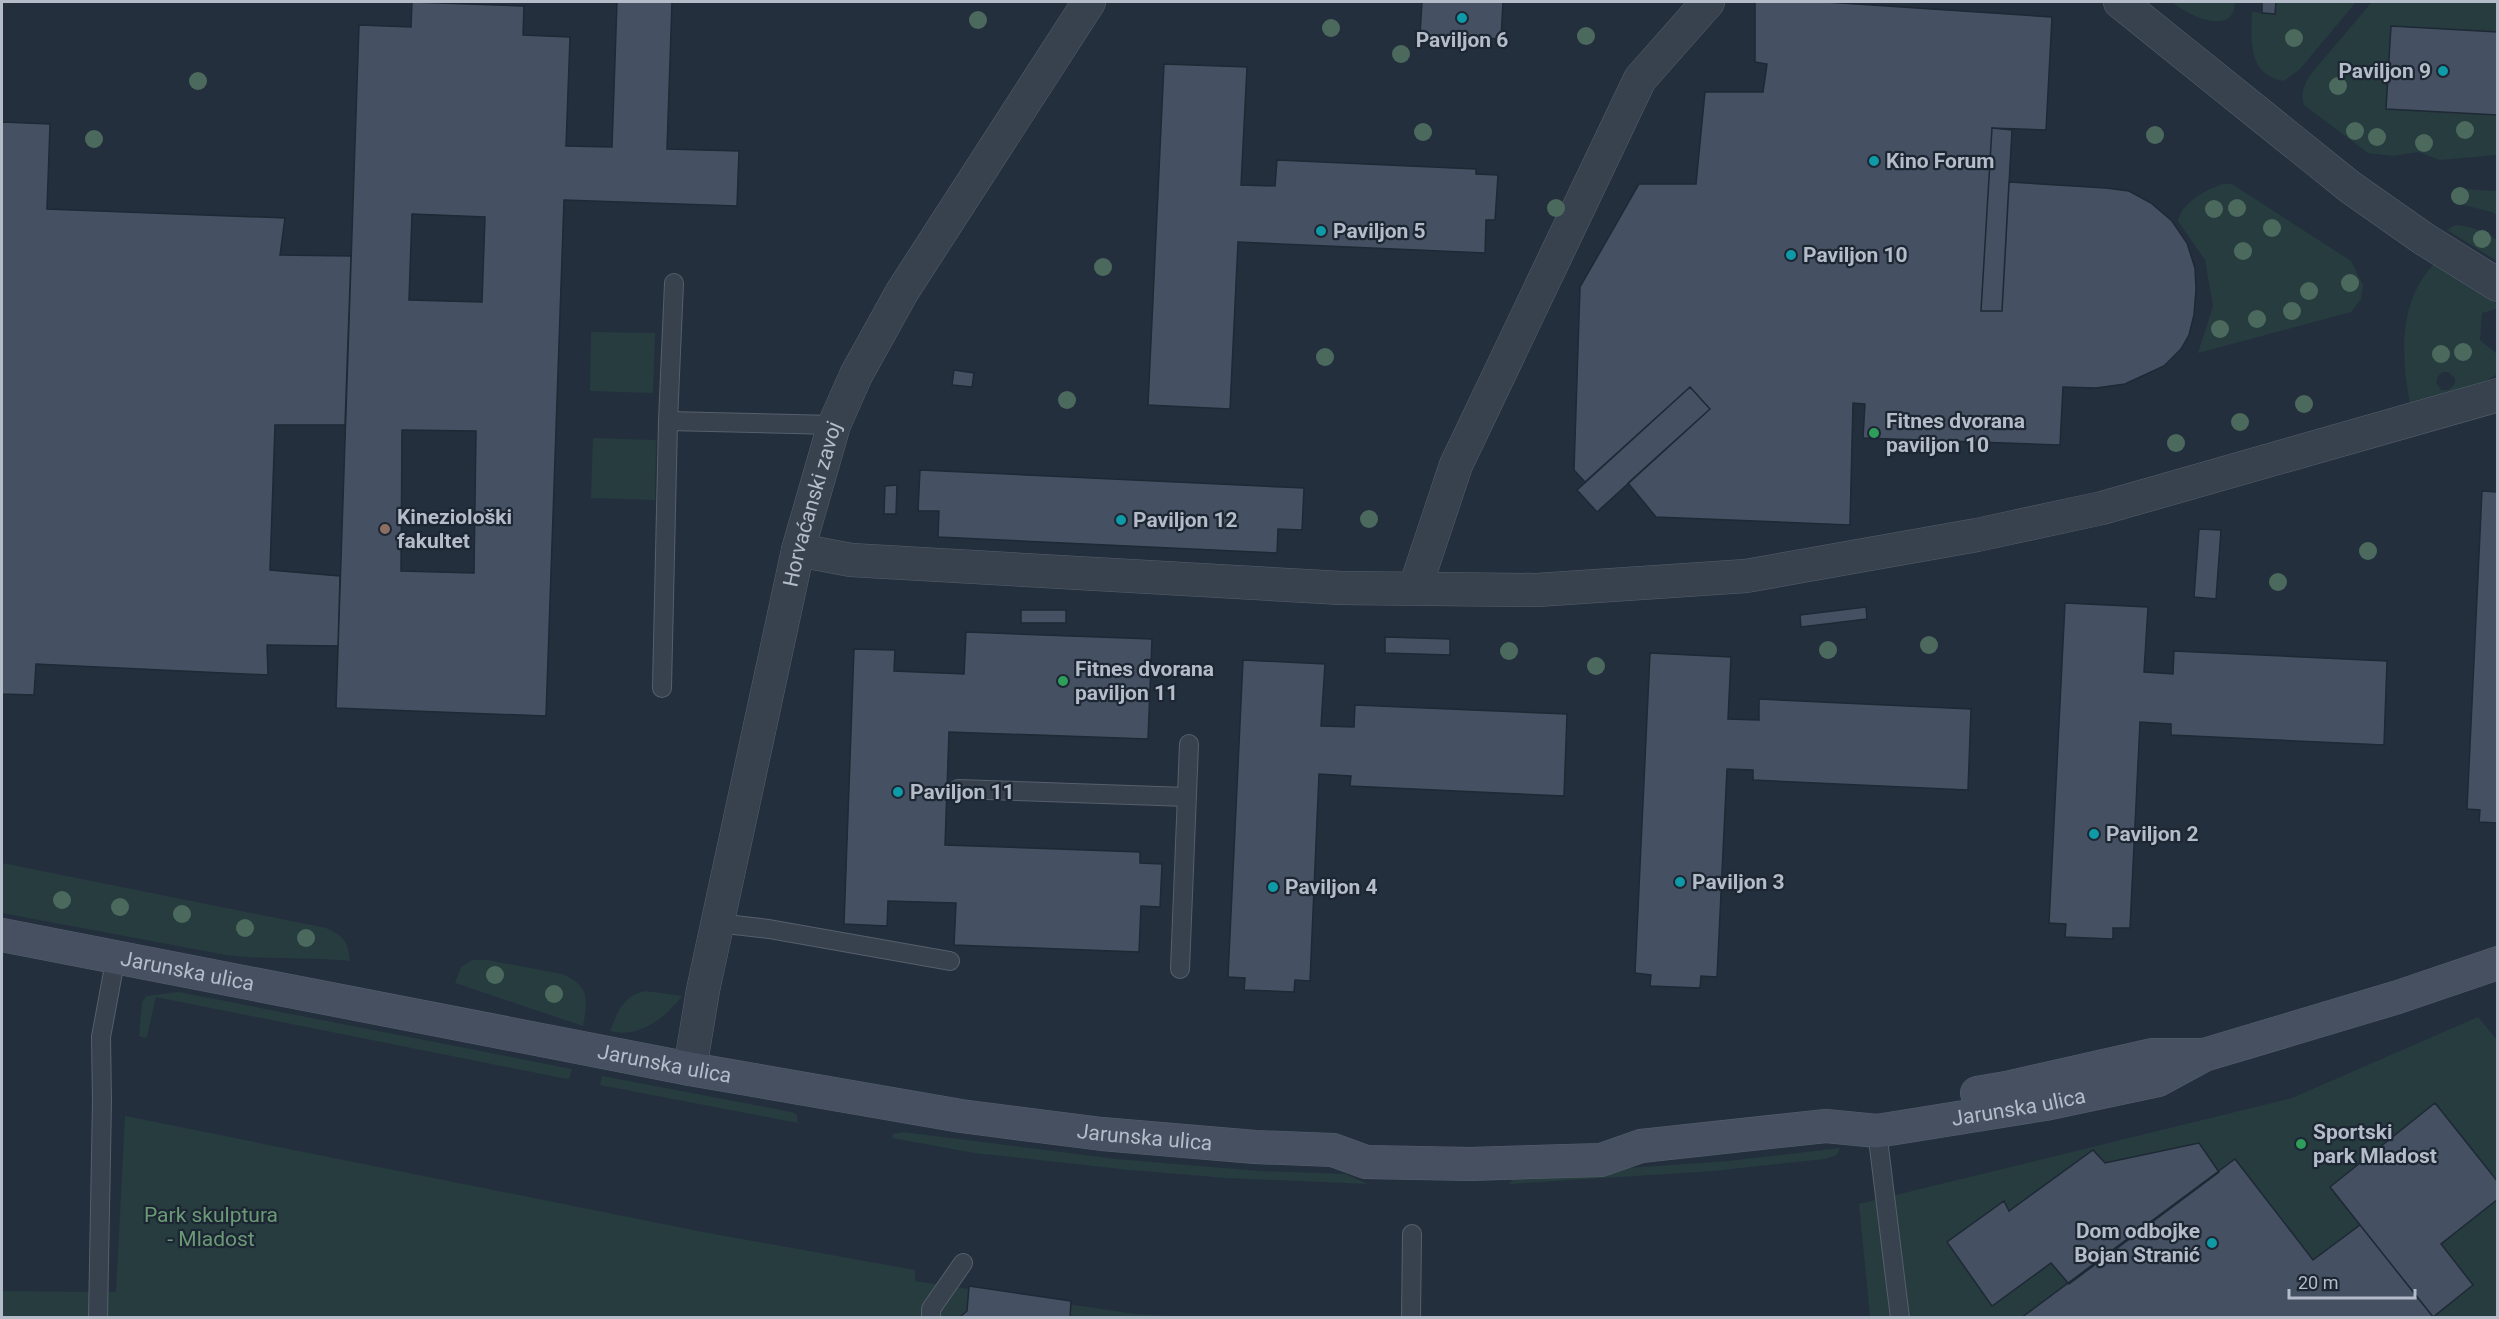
<svg xmlns="http://www.w3.org/2000/svg" width="2499" height="1319" viewBox="0 0 2499 1319" font-family="Roboto,sans-serif">
<style>
.green{fill:#263c3f;fill-rule:evenodd}
.building{fill:#455162;stroke:#1f2835;stroke-width:1.5;fill-rule:evenodd}
.lines{fill:none;stroke-linecap:round;stroke-linejoin:round}
.lane-casing{stroke:#565f6c;stroke-width:20}
.street-casing{stroke:#565f6c;stroke-width:34}
.secondary-casing{stroke:#565f6c;stroke-width:34}
.lane{stroke:#38414e;stroke-width:18}
.street{stroke:#38414e;stroke-width:33}
.secondary{stroke:#465061;stroke-width:33}
.tree{fill:#4b6a5d}
.culture-dot{fill:#0f9aa8;stroke:#1d2633;stroke-width:2}
.leisure-dot{fill:#2e9e5b;stroke:#1d2633;stroke-width:2}
.education-dot{fill:#8d6e63;stroke:#1d2633;stroke-width:2}
.labels{text-anchor:middle;dominant-baseline:central;stroke-width:4.5;stroke-linejoin:round;paint-order:stroke}
.poi-label{font-size:21px;font-weight:bold;fill:#b4bcc9;stroke:#1d2633;text-anchor:start}
.street-label{font-size:21px;fill:#b4bcc9;stroke:#1d2633}
.park-label{font-size:21px;fill:#6b9a76;stroke:#1d2633}
</style>
<rect width="100%" height="100%" fill="#242f3e"/>
<path class="green" d="M2172 2H2235C2234 38 2187 15 2172 2Z
M2276 2H2356L2300 69 2284 81C2248 75 2251 42 2252 12L2275 14Z
M2372 2H2497V32L2391 26 2386 109 2497 115V155L2440 160 2418 152 2393 156 2368 153 2304 105C2300 93 2304 86 2310 75Z
M2223 184H2232L2351 261 2363 285 2361 299 2351 312 2198 353 2213 306 2205 260 2178 221C2181 203 2207 189 2223 184Z
M2460 189 2497 191V215L2492 212 2455 203 2451 200 2452 192Z
M2455 225C2472 226 2484 232 2497 240V261L2447 230Z
M2434 264 2497 304V309L2482 313 2480 340 2497 354V374L2486 381 2410 404C2401 356 2398 302 2434 264ZM2448 372 2455 378V384L2448 390H2441L2436 382 2438 376 2443 372Z
M591 332 655 333 653 393 590 391Z
M593 438 656 440 655 500 591 498Z
M2 863 326 928C344 936 348 941 350 961 309 957 267 960 226 955L2 913Z
M472 960H488L562 974C590 986 588 999 583 1026L455 983 461 967Z
M645 991 682 996C666 1017 639 1039 610 1031 618 1011 623 996 645 991Z
M179 992 572 1069 569 1079 562 1078 156 997 147 1036 145 1038 139 1036 142 1003 146 996Z
M2478 1017 2497 1040V1317H1870L1859 1204 2292 1098Z
M602 1076 792 1112 797 1115 798 1123 600 1085Z
M125 1116 703 1232 915 1270V1281L1135 1314 1185 1317 2 1318V1291L116 1292Z
M903 1132 1116 1159 1260 1171 1345 1174 1368 1184 1226 1178 1130 1170 974 1153 892 1138 893 1134Z
M1840 1148 1837 1155 1825 1159 1714 1171 1509 1184 1515 1176 1728 1161Z"/>
<path class="building" d="M412 2 524 6 523 35 570 37 566 146 612 147 617 2H672L667 149 739 151 737 206 564 200 546 716 336 708 359 25 411 27ZM412 214 485 217 482 302 409 300ZM402 430 476 431 474 573 401 571Z
M1422 2H1503L1501 39 1420 35Z
M1755 2H1826L2052 17 2046 130 1992 128 1981 311H2002L2009 182 2106 188 2129 191 2151 203 2172 221 2187 243 2195 268 2196 289 2194 315 2189 335 2181 349 2164 366 2125 384 2096 388 2063 387 2060 445 1863 438 1865 404 1853 403 1850 525 1656 517 1628 483 1710 409 1690 387 1585 482 1574 470 1580 287 1639 184H1696L1705 92H1763L1767 64 1755 62Z
M2262 2H2276L2275 14 2262 13Z
M2391 26 2498 32V115L2386 109Z
M1164 64 1247 67 1241 185 1275 186 1277 160 1476 169V174L1498 175 1495 220H1486L1485 253 1238 242 1230 409 1148 405Z
M2 122 50 124 47 209 285 218 280 255 351 256 345 425H275L270 570 340 576 338 646 267 645 268 675 36 664 34 695 2 694Z
M1992 128 2012 130 2002 311H1981Z
M954 370 974 373 972 387 952 385Z
M1690 387 1710 409 1597 512 1577 490Z
M920 470 1304 488 1302 530 1278 529 1277 553 938 537 939 511H918Z
M897 485 896 514H884L885 486Z
M2482 491 2498 492V823L2479 822 2480 810 2467 809Z
M2199 529 2221 530 2216 599 2194 597Z
M2065 603 2148 607 2144 672 2173 674 2174 651 2387 661 2384 745 2171 735V724L2140 722 2130 928H2113V939L2065 937 2066 924 2049 923Z
M1866 607 1867 619 1801 627 1800 615Z
M1021 610H1066V623H1021Z
M966 632 1152 639 1148 739 949 732 945 845 1140 852V863L1162 864 1160 907 1141 906 1139 952 954 945 956 903 888 901 887 926 844 924 854 649 895 650 894 671 964 674Z
M1385 637 1450 639V655L1385 653Z
M1650 653 1731 657 1728 719 1759 720V699L1971 709 1968 790 1753 780V770L1727 769 1717 977 1701 976 1700 988 1650 986 1651 975 1635 973Z
M1243 660 1325 664 1321 726 1354 727 1355 705 1567 714 1564 796 1350 786 1351 776 1319 774 1310 981 1295 980 1294 992 1244 990 1245 978 1228 977Z
M2435 1103 2498 1182V1199L2441 1244 2473 1285 2433 1317 2330 1187Z
M2199 1143 2219 1172 2069 1284 2051 1263 1992 1306 1947 1242 2004 1201 2009 1211 2093 1150 2105 1163Z
M2235 1159 2313 1260 2360 1225 2434 1318H2021Z
M969 1286 1071 1301 1070 1318H959L967 1311Z"/>
<g class="lines">
<g class="lane-casing">
<path id="lane" d="M674 283 668 421 834 425
M662 688 668 421
M958 789 1187 797
M717 923 769 929 950 961
M1180 969 1189 744
M1877 1131 1900 1318
M98 1318 102 1101 101 1037 116 956
M931 1318V1309L963 1263
M1411 1318 1412 1234"/>
</g>
<g class="street-casing">
<g id="street">
<path d="M2120 2 2350 187 2424 239 2498 285"/>
<path d="M798 550 851 560 1341 588 1537 590 1746 576 1977 535 2102 508 2498 395"/>
<path d="M1415 588 1456 465 1640 79 1708 2"/>
<path id="s1" d="M690 1069 703 990 798 550 834 425 856 375 902 292 1089 2"/>
</g>
</g>
<g class="secondary-casing">
<g id="secondary">
<path id="s2" d="M2 935 690 1069 961 1116 1102 1134 1255 1147 1333 1150 1366 1162 1470 1164 1601 1160 1641 1146 1826 1126 1877 1131 2045 1104 2158 1080 2204 1055 2398 997 2498 963"/>
<path d="M1977 1093 2006 1088 2152 1055H2200"/>
</g>
</g>
<use href="#lane" class="lane"/>
<use href="#street" class="street"/>
<use href="#secondary" class="secondary"/>
</g>
<g class="tree">
<circle cx="978" cy="20" r="9"/>
<circle cx="1331" cy="28" r="9"/>
<circle cx="1586" cy="36" r="9"/>
<circle cx="2294" cy="38" r="9"/>
<circle cx="1401" cy="54" r="9"/>
<circle cx="198" cy="81" r="9"/>
<circle cx="2338" cy="86" r="9"/>
<circle cx="2465" cy="130" r="9"/>
<circle cx="2355" cy="131" r="9"/>
<circle cx="1423" cy="132" r="9"/>
<circle cx="2155" cy="135" r="9"/>
<circle cx="2377" cy="137" r="9"/>
<circle cx="94" cy="139" r="9"/>
<circle cx="2424" cy="143" r="9"/>
<circle cx="2460" cy="196" r="9"/>
<circle cx="1556" cy="208" r="9"/>
<circle cx="2237" cy="208" r="9"/>
<circle cx="2214" cy="209" r="9"/>
<circle cx="2272" cy="228" r="9"/>
<circle cx="2482" cy="239" r="9"/>
<circle cx="2243" cy="251" r="9"/>
<circle cx="1103" cy="267" r="9"/>
<circle cx="2350" cy="283" r="9"/>
<circle cx="2309" cy="291" r="9"/>
<circle cx="2292" cy="311" r="9"/>
<circle cx="2257" cy="319" r="9"/>
<circle cx="2220" cy="329" r="9"/>
<circle cx="2463" cy="352" r="9"/>
<circle cx="2441" cy="354" r="9"/>
<circle cx="1325" cy="357" r="9"/>
<circle cx="1067" cy="400" r="9"/>
<circle cx="2304" cy="404" r="9"/>
<circle cx="2240" cy="422" r="9"/>
<circle cx="2176" cy="443" r="9"/>
<circle cx="1369" cy="519" r="9"/>
<circle cx="2368" cy="551" r="9"/>
<circle cx="2278" cy="582" r="9"/>
<circle cx="1929" cy="645" r="9"/>
<circle cx="1828" cy="650" r="9"/>
<circle cx="1509" cy="651" r="9"/>
<circle cx="1596" cy="666" r="9"/>
<circle cx="62" cy="900" r="9"/>
<circle cx="120" cy="907" r="9"/>
<circle cx="182" cy="914" r="9"/>
<circle cx="245" cy="928" r="9"/>
<circle cx="306" cy="938" r="9"/>
<circle cx="495" cy="975" r="9"/>
<circle cx="554" cy="994" r="9"/>
</g>
<g class="culture-dot">
<circle cx="1462" cy="18" r="6"/>
<circle cx="2443" cy="71" r="6"/>
<circle cx="1874" cy="161" r="6"/>
<circle cx="1321" cy="231" r="6"/>
<circle cx="1791" cy="255" r="6"/>
<circle cx="1121" cy="520" r="6"/>
<circle cx="898" cy="792" r="6"/>
<circle cx="2094" cy="834" r="6"/>
<circle cx="1680" cy="882" r="6"/>
<circle cx="1273" cy="887" r="6"/>
<circle cx="2212" cy="1243" r="6"/>
</g>
<g class="leisure-dot">
<circle cx="1874" cy="433" r="6"/>
<circle cx="1063" cy="681" r="6"/>
<circle cx="2301" cy="1144" r="6"/>
</g>
<circle class="education-dot" cx="385" cy="529" r="6"/>
<g class="labels">
<g class="poi-label">
<text x="1462" y="40" text-anchor="middle">Paviljon 6</text>
<text x="2431" y="71" text-anchor="end">Paviljon 9</text>
<text x="1886" y="161">Kino Forum</text>
<text x="1333" y="231">Paviljon 5</text>
<text x="1803" y="255">Paviljon 10</text>
<text x="1886" y="421">Fitnes dvorana<tspan x="1886" dy="24">paviljon 10</tspan></text>
<text x="397" y="517">Kineziološki<tspan x="397" dy="24">fakultet</tspan></text>
<text x="1133" y="520">Paviljon 12</text>
<text x="1075" y="669">Fitnes dvorana<tspan x="1075" dy="24">paviljon 11</tspan></text>
<text x="910" y="792">Paviljon 11</text>
<text x="2106" y="834">Paviljon 2</text>
<text x="1692" y="882">Paviljon 3</text>
<text x="1285" y="887">Paviljon 4</text>
<text x="2313" y="1132">Sportski<tspan x="2313" dy="24">park Mladost</tspan></text>
<text x="2200" y="1231" text-anchor="end">Dom odbojke<tspan x="2200" dy="24">Bojan Stranić</tspan></text>
</g>
<g class="street-label">
<text stroke="none"><textPath href="#s1" startOffset="578">Horvaćanski zavoj</textPath></text>
<text stroke="none"><textPath href="#s2" startOffset="189">Jarunska ulica</textPath></text>
<text stroke="none"><textPath href="#s2" startOffset="675">Jarunska ulica</textPath></text>
<text stroke="none"><textPath href="#s2" startOffset="2043">Jarunska ulica</textPath></text>
<text stroke="none"><textPath href="#s2" startOffset="1161">Jarunska ulica</textPath></text>
</g>
<g class="park-label">
<text x="211" y="1215">Park skulptura<tspan x="211" dy="24">- Mladost</tspan></text>
</g>
</g>
<rect width="2499" height="1319" fill="none" stroke="#b4bcc9" stroke-width="6"/>
<path d="M2289 1289v9h126v-9" fill="none" stroke="#b4bcc9" stroke-width="3"/>
<text x="2298" y="1289" font-size="18" fill="#b4bcc9" stroke="#1d2633" stroke-width="4.5" paint-order="stroke">20 m</text>
</svg>
